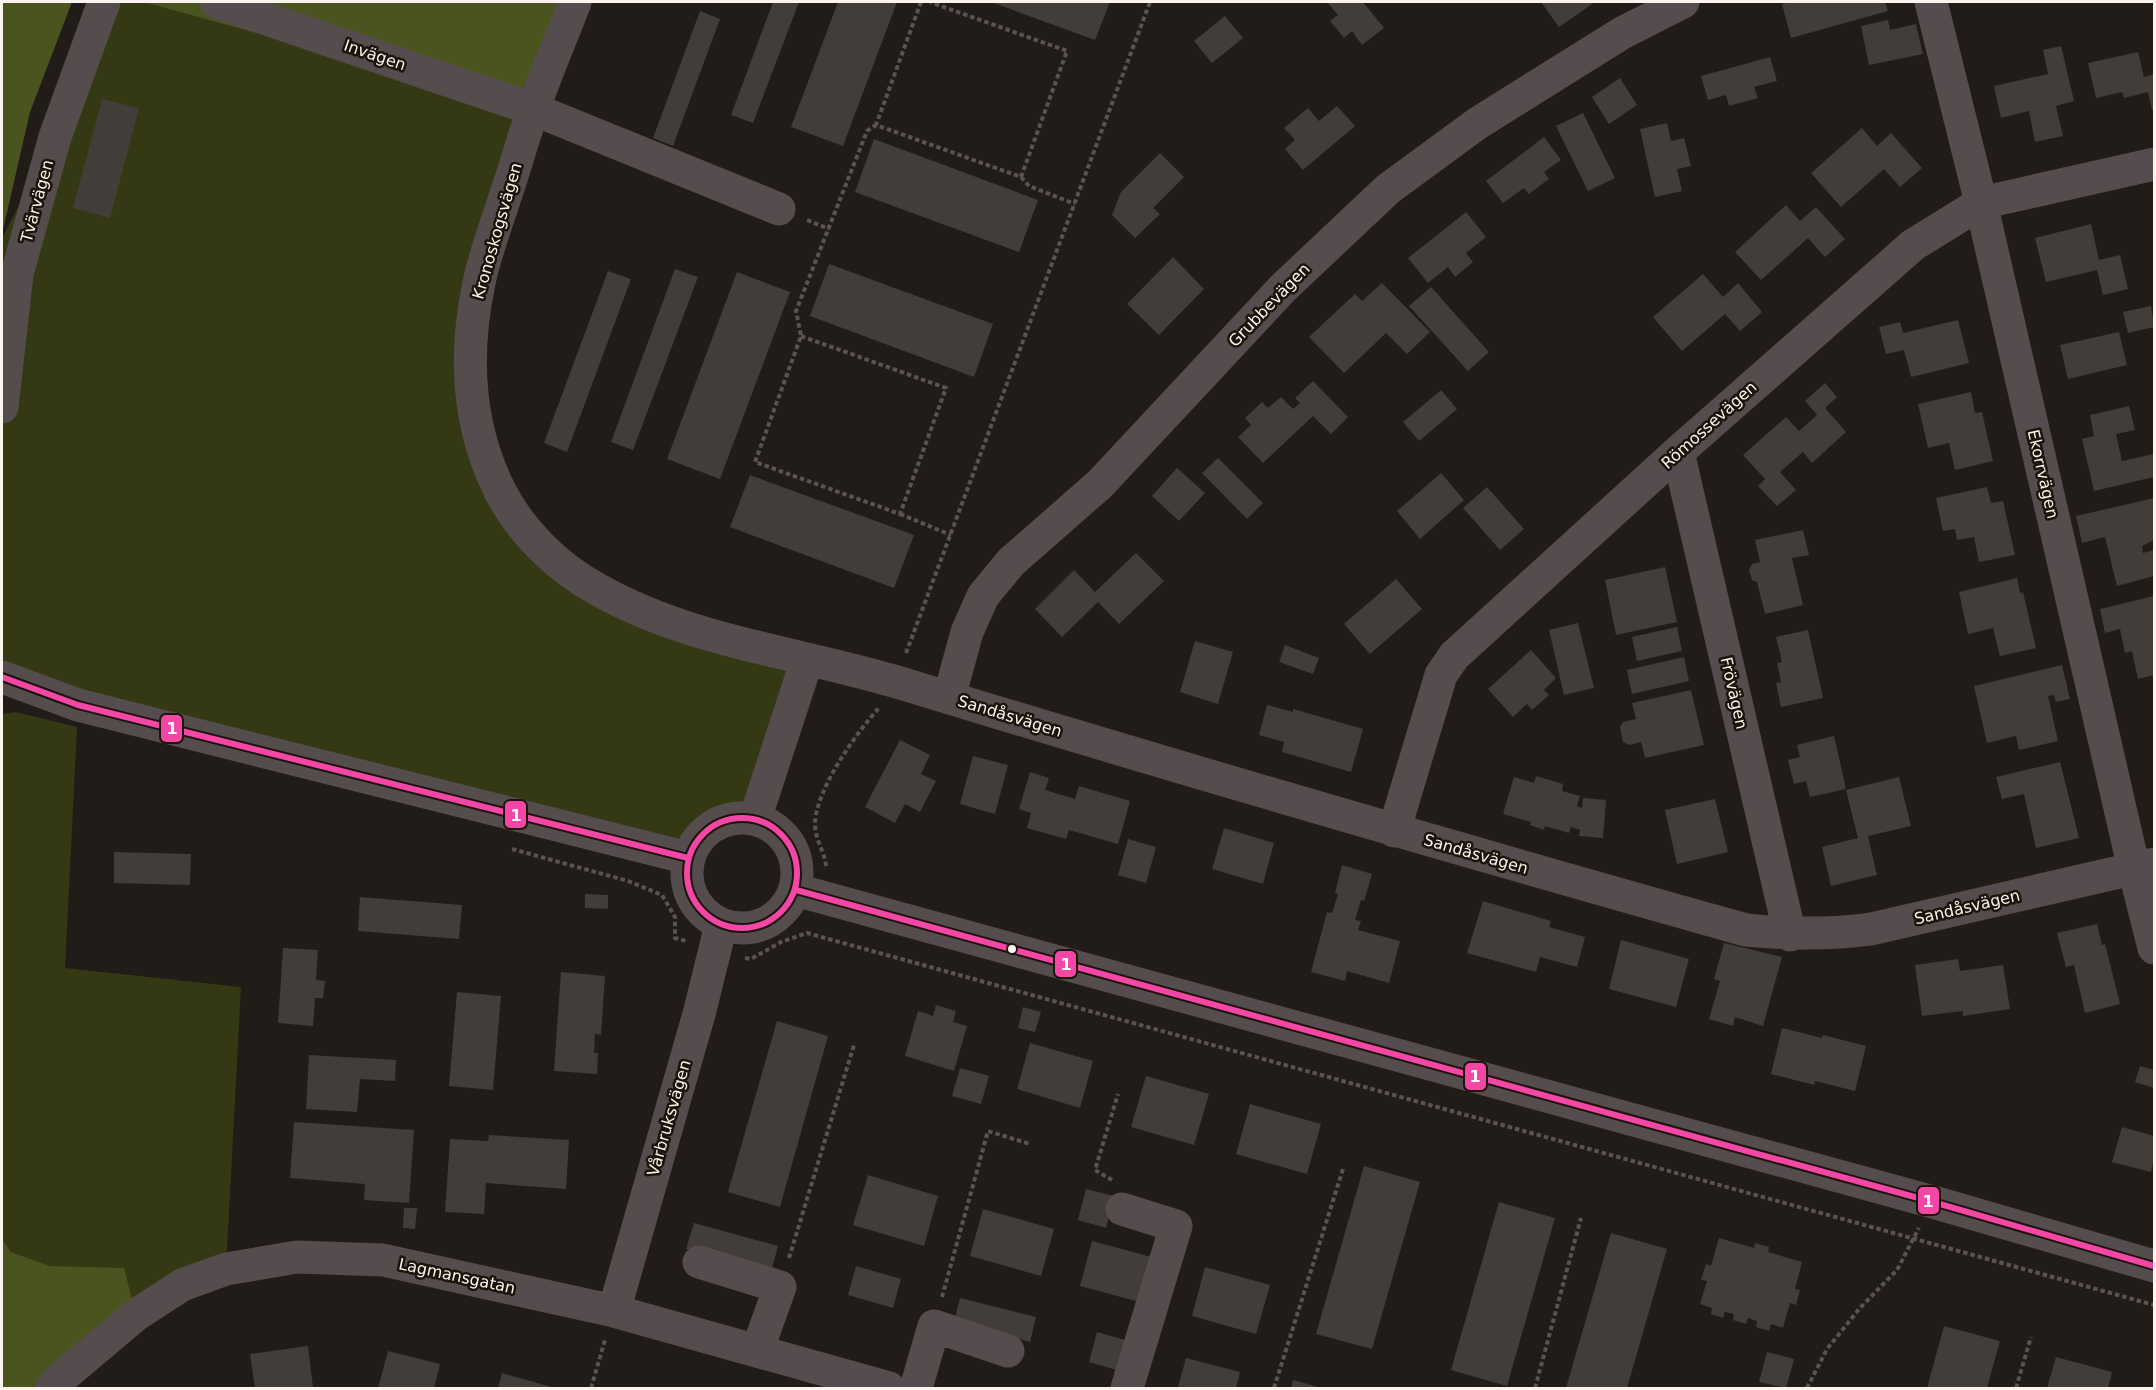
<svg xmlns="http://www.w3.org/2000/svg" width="2156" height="1390" viewBox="0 0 2156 1390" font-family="'DejaVu Sans',sans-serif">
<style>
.green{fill:#343914}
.forest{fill:#4b531f}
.building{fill:#423d39}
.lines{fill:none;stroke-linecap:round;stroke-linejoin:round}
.path{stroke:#5a5352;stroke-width:4;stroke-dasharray:4.5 3;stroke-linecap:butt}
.minor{stroke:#544c4d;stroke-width:33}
.bus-1-casing{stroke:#1c130a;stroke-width:10}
.bus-1{stroke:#f346a5;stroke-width:6}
.bus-dot{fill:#faf3ee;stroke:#1c130a;stroke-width:2}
.labels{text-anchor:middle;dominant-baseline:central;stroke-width:5;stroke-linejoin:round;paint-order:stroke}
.street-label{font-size:16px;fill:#faf3ee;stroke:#1c130a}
.line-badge{stroke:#1c130a;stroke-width:2}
.badge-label{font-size:16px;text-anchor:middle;font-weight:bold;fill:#fff}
</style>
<rect width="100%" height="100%" fill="#211c17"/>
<path class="green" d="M104 2H216L533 109 480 279 474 418 554 558 807 660 755 819C719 818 704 825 688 858L2 676V238L55 137Z
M16 712 77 727 65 968 241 987 226 1269 136 1315 79 1268 50 1266 11 1252 2 1239V714Z"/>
<path class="forest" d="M2 2H72L30 112 2 234Z
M144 2H575L533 109Z
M2 1239 11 1252 50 1266 124 1268 136 1315 52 1388H2Z"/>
<path class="building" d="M773 2H799L753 123 731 115Z
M838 2H897L843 146 791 127Z
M991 2H1110L1095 40Z
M1327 2H1363L1384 28 1362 45 1352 31 1344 38 1330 21 1338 15Z
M1541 2H1595L1559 27Z
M1791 2H1885L1888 11 1791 38 1782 4Z
M700 11 720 19 673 146 653 138Z
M1225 16 1243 38 1212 63 1194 41Z
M1888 20 1890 30 1916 24 1923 54 1869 65 1861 26Z
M2061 46 2074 101 2056 106 2063 136 2035 142 2029 111 2001 118 1994 86 2048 74 2043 50Z
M2138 52 2144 77 2154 74V110H2152L2148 92 2124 98 2122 92 2096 98 2088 63Z
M1770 57 1777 81 1754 87 1758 98 1729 106 1726 95 1708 100 1701 76Z
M1620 78 1637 105 1609 124 1592 97Z
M102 99 139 108 110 218 73 208Z
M1337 106 1355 126 1303 170 1285 149 1295 140 1284 128 1308 108 1319 121Z
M1583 113 1615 178 1588 191 1556 126Z
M1667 123 1671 141 1684 138 1691 166 1677 169 1682 191 1655 197 1640 129Z
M1862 128 1877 146 1891 133 1922 168 1900 187 1884 169 1841 207 1811 173Z
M1544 137 1561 160 1544 172 1549 179 1529 194 1524 188 1503 203 1486 181Z
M874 139 1038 200 1019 252 855 192Z
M1160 153 1184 177 1153 208 1160 214 1135 238 1112 215 1121 192Z
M1786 205 1800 221 1816 207 1845 239 1825 257 1808 238 1761 280 1735 252Z
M1466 212 1486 237 1466 253 1473 262 1455 277 1448 267 1428 283 1408 258Z
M2091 224 2099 260 2120 255 2128 289 2103 295 2097 270 2046 282 2035 238Z
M1173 257 1204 289 1159 335 1127 304Z
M829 264 993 324 974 377 810 316Z
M675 269 698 277 633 450 611 442Z
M608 271 631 279 567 452 544 443Z
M737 272 790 292 720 479 667 459Z
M1703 274 1723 297 1738 283 1762 312 1740 331 1725 314 1682 351 1653 317Z
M1382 283 1430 332 1407 354 1386 333 1344 373 1309 337 1355 294 1362 301Z
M1431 287 1489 352 1468 371 1409 306Z
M2151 306 2154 327 2128 333 2123 312Z
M1958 320 1969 363 1911 377 1904 350 1886 354 1879 327 1900 322 1903 333Z
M2119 332 2127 365 2068 379 2060 345Z
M1313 381 1348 417 1331 434 1313 416 1263 463 1238 437 1251 425 1245 418 1262 402 1268 408 1281 397 1293 409 1300 403 1295 398Z
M1825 383 1837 397 1825 408 1846 432 1812 463 1803 452 1780 472 1796 490 1777 506 1758 486 1765 479 1743 455 1786 417 1799 431 1817 415 1805 401Z
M1441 390 1457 409 1419 441 1403 422Z
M1971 392 1975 413 1982 412 1993 461 1955 470 1949 443 1928 448 1918 404Z
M2129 406 2135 430 2116 434 2122 461 2154 454V477L2094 491 2082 439 2094 436 2090 415Z
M1218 458 1263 503 1247 519 1202 473Z
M1177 468 1205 493 1179 521 1152 496Z
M1441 473 1464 500 1420 539 1397 511Z
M750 475 914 535 894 588 730 527Z
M1487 487 1524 529 1500 550 1463 508Z
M1987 487 1991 503 2003 501 2015 555 1979 562 1974 537 1957 540 1955 529 1943 531 1936 498Z
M2154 498V540L2142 546 2143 553 2154 550V576L2117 586 2105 537 2082 543 2076 516Z
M1803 530 1809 555 1792 558 1803 605 1765 614 1757 582 1752 580 1749 570 1752 564 1760 562 1755 540Z
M1136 553 1164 581 1119 624 1098 602 1062 637 1035 609 1074 570 1095 592Z
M1665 567 1677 622 1616 635 1605 580Z
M2017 578 2020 593 2023 592 2036 648 2000 656 1993 628 1968 634 1959 592Z
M1396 579 1422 609 1370 654 1344 624Z
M2154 596V675L2138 679 2132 651 2125 653 2120 629 2105 633 2100 609Z
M1578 623 1594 688 1564 695 1549 630Z
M1677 627 1682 651 1637 661 1632 637Z
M1808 630 1823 698 1781 707 1776 683 1781 682 1777 663 1782 662 1776 637Z
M1195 641 1233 652 1218 704 1180 692Z
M1285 645 1319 658 1313 674 1279 662Z
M1531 650 1556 678 1544 690 1549 695 1532 710 1527 704 1513 717 1488 689Z
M1684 657 1689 681 1632 694 1627 670Z
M2062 665 2070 699 2056 702 2054 695 2048 696 2058 741 2019 750 2016 736 1987 743 1974 686Z
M1691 690 1704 745 1645 758 1641 742 1630 745 1623 742 1620 727 1623 722 1636 719 1632 703Z
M1267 705 1293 712V709L1363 729 1351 772 1282 752 1284 742 1259 735Z
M1834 736 1846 789 1810 797 1806 781 1794 784 1788 760 1800 757 1797 745Z
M900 740 930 755 921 774 936 781 920 812 905 804 895 823 865 807Z
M973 756 1008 765 995 814 960 804Z
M2060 762 2079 838 2036 848 2024 794 2002 799 1996 777Z
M1030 772 1049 778 1045 790 1075 799 1079 786 1130 801 1118 844 1069 830 1066 839 1027 828 1031 813 1019 809Z
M1536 776 1563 784 1562 791 1580 796 1577 806 1582 808 1583 798 1606 800 1603 838 1579 836 1580 830 1571 827 1569 833 1545 826 1544 830 1530 825 1531 822 1503 814 1514 777 1534 783Z
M1899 777 1911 826 1868 836 1877 875 1831 886 1822 847 1858 838 1846 790Z
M1715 799 1728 852 1677 864 1665 810Z
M1224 828 1274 843 1263 884 1212 869Z
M1128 839 1156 847 1146 883 1118 875Z
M114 852 191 854 190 885 114 883Z
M1342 865 1372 874 1364 901 1361 900 1355 920 1361 921 1358 930 1400 941 1389 983 1347 971 1345 981 1311 972 1327 912 1332 913 1338 894 1335 893Z
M585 894 608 895V909L585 908Z
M360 897 462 905 459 939 358 931Z
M1483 901 1551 921 1549 927 1585 937 1577 967 1540 957 1536 972 1467 953Z
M2097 924 2102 945 2105 944 2120 1004 2085 1013 2074 965 2066 967 2057 933Z
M1621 940 1689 959 1676 1007 1609 989Z
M1724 943 1782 957 1763 1026 1735 1017 1733 1026 1709 1019 1720 981 1714 979Z
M283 948 318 950 316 980 325 981 323 998H315L313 1026 278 1023Z
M1958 959 1960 971 2003 965 2010 1009 1963 1016V1011L1922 1016 1915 965Z
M561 972 605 976 601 1035 595 1034 594 1053H598L597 1074 554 1071Z
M457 992 501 996 493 1090 449 1086Z
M936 1005 956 1011 953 1022 967 1026 954 1071 905 1056 918 1011 933 1016Z
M1023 1007 1041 1012 1035 1032 1018 1028Z
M777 1021 828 1036 780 1207 728 1192Z
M1782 1028 1822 1038 1823 1035 1866 1046 1855 1091 1815 1081 1814 1085 1771 1074Z
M1030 1043 1093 1061 1080 1108 1017 1089Z
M309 1055 396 1060 395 1081 360 1079 357 1112 306 1109Z
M2140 1066 2154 1070V1088L2135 1082Z
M960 1068 989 1076 981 1104 952 1096Z
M1146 1076 1209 1094 1194 1145 1131 1127Z
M1250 1104 1321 1124 1307 1174 1236 1154Z
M294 1122 414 1130 409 1203 364 1200 365 1184 290 1178Z
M2122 1127 2154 1136V1158L2151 1172 2112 1162Z
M489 1135 569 1140 566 1189 486 1183 484 1214 445 1212 450 1139 488 1141Z
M1364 1166 1420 1182 1372 1349 1316 1334Z
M868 1175 938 1196 924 1246 853 1225Z
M1086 1189 1114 1196 1106 1228 1078 1220Z
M1499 1202 1555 1218 1507 1386 1451 1370Z
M404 1208H417L415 1229 403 1228Z
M983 1209 1054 1229 1041 1276 970 1256Z
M694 1223 778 1246 771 1272 686 1249Z
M1611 1233 1667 1249 1627 1388H1566Z
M1719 1238 1754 1248 1755 1243 1769 1247 1768 1252 1802 1262 1795 1289 1800 1290 1796 1305 1790 1303 1783 1328 1771 1324 1769 1331 1756 1327 1757 1321 1748 1318 1746 1324 1733 1320 1734 1314 1725 1312 1723 1318 1711 1314 1712 1308 1700 1304 1707 1281 1701 1280 1706 1264 1711 1266Z
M1092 1241 1159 1259 1147 1304 1080 1286Z
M856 1266 901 1279 893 1308 848 1295Z
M1205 1267 1270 1285 1256 1334 1192 1316Z
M960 1298 1036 1317 1030 1342 954 1322Z
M1944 1326 2000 1341 1987 1388H1927Z
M1097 1332 1135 1343 1127 1373 1089 1362Z
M308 1346 313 1388H255L250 1354Z
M388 1351 440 1364 434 1388H378Z
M1767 1352 1794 1359 1786 1388 1759 1382Z
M2056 1357 2112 1372 2108 1388H2047Z
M1186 1358 1240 1372 1236 1388 1178 1387Z
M502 1373 555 1388H498Z
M1293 1380 1322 1388H1291Z"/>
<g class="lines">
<path class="path" d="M921 2 876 125 1021 177 1067 51 930 2
M1021 177 1029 186 1075 204
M807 220 829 229
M801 336 946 388 900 514 755 462 801 336 796 311 867 131 876 125
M900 514 951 535
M906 653 1150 2
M512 849 628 881 662 895 675 917V938L686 941
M826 866C825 853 816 841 815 826 814 792 856 733 879 708
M745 958 751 959 781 942 807 933 2154 1305
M1112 1180 1095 1170 1118 1094
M789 1258 854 1045
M942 1297 988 1131 1030 1144
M591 1388 605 1340
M1274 1388 1343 1169
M1535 1388 1581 1218
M1807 1388 1827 1349 1860 1308 1897 1270 1919 1228
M2016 1388 2031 1337"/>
<path class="minor" d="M216 2 533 109 779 209
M575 2C562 36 547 71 535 105 524 134 516 165 506 194 497 223 485 253 479 283 464 354 467 425 500 491 521 532 557 567 597 589 692 643 804 653 907 685 1185 770 1465 851 1746 930 1788 934 1828 935 1871 929L2154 864
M1931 2 1981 203 2134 869 2154 948
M2 407 17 274 55 137 104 2
M1678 452 1790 935
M2 677 78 705 688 858
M949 698 967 632 983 596 1011 562 1100 484 1283 288 1388 189 1478 123 1622 33 1683 2
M687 873a55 55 0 1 1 110 0a55 55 0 1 1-110 0Z
M755 819 807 660
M1394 831 1441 675 1454 656 1678 452 1913 245 1981 203 2154 164
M796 890 1933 1202 2154 1266
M1122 1209 1176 1226 1127 1388
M699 1262 780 1287 757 1351
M614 1311 699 1014 721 925
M52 1388 60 1379 136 1315 182 1285 226 1269 297 1257 383 1260 614 1311 889 1388
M916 1388 934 1326 1008 1351"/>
<g class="bus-1-casing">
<path id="bus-1" d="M2 677 78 705 688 858
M687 873a55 55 0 1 1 110 0a55 55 0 1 1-110 0Z
M796 890 1933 1202 2154 1266"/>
</g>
<use href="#bus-1" class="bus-1"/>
</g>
<circle class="bus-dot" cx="1012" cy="949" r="5"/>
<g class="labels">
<g class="street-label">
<text transform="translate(375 55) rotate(19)">Invägen</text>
<text transform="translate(37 201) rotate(-75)">Tvärvägen</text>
<text transform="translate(497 231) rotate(-74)">Kronoskogsvägen</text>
<text transform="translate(1269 305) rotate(-46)">Grubbevägen</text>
<text transform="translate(1709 425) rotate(-42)">Römossevägen</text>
<text transform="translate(2043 474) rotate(77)">Ekorrvägen</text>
<text transform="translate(1734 693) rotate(77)">Frövägen</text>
<text transform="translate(1010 716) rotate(17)">Sandåsvägen</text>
<text transform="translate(1476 854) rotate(16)">Sandåsvägen</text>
<text transform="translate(1967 907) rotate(-13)">Sandåsvägen</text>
<text transform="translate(669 1118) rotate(-74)">Vårbruksvägen</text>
<text transform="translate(457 1276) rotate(12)">Lagmansgatan</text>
</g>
</g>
<g class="line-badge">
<rect x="160" y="714" width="23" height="29" rx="6" fill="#f346a5"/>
<rect x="504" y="800" width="23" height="29" rx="6" fill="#f346a5"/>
<rect x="1054" y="950" width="23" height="28" rx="6" fill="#f346a5"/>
<rect x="1464" y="1062" width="23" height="29" rx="6" fill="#f346a5"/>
<rect x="1917" y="1186" width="23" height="29" rx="6" fill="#f346a5"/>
</g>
<g class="badge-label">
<text x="172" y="734">1</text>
<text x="516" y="821">1</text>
<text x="1066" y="970">1</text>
<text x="1475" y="1082">1</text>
<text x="1928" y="1207">1</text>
</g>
<rect width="2156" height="1390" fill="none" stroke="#faf3ee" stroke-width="6"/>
</svg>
